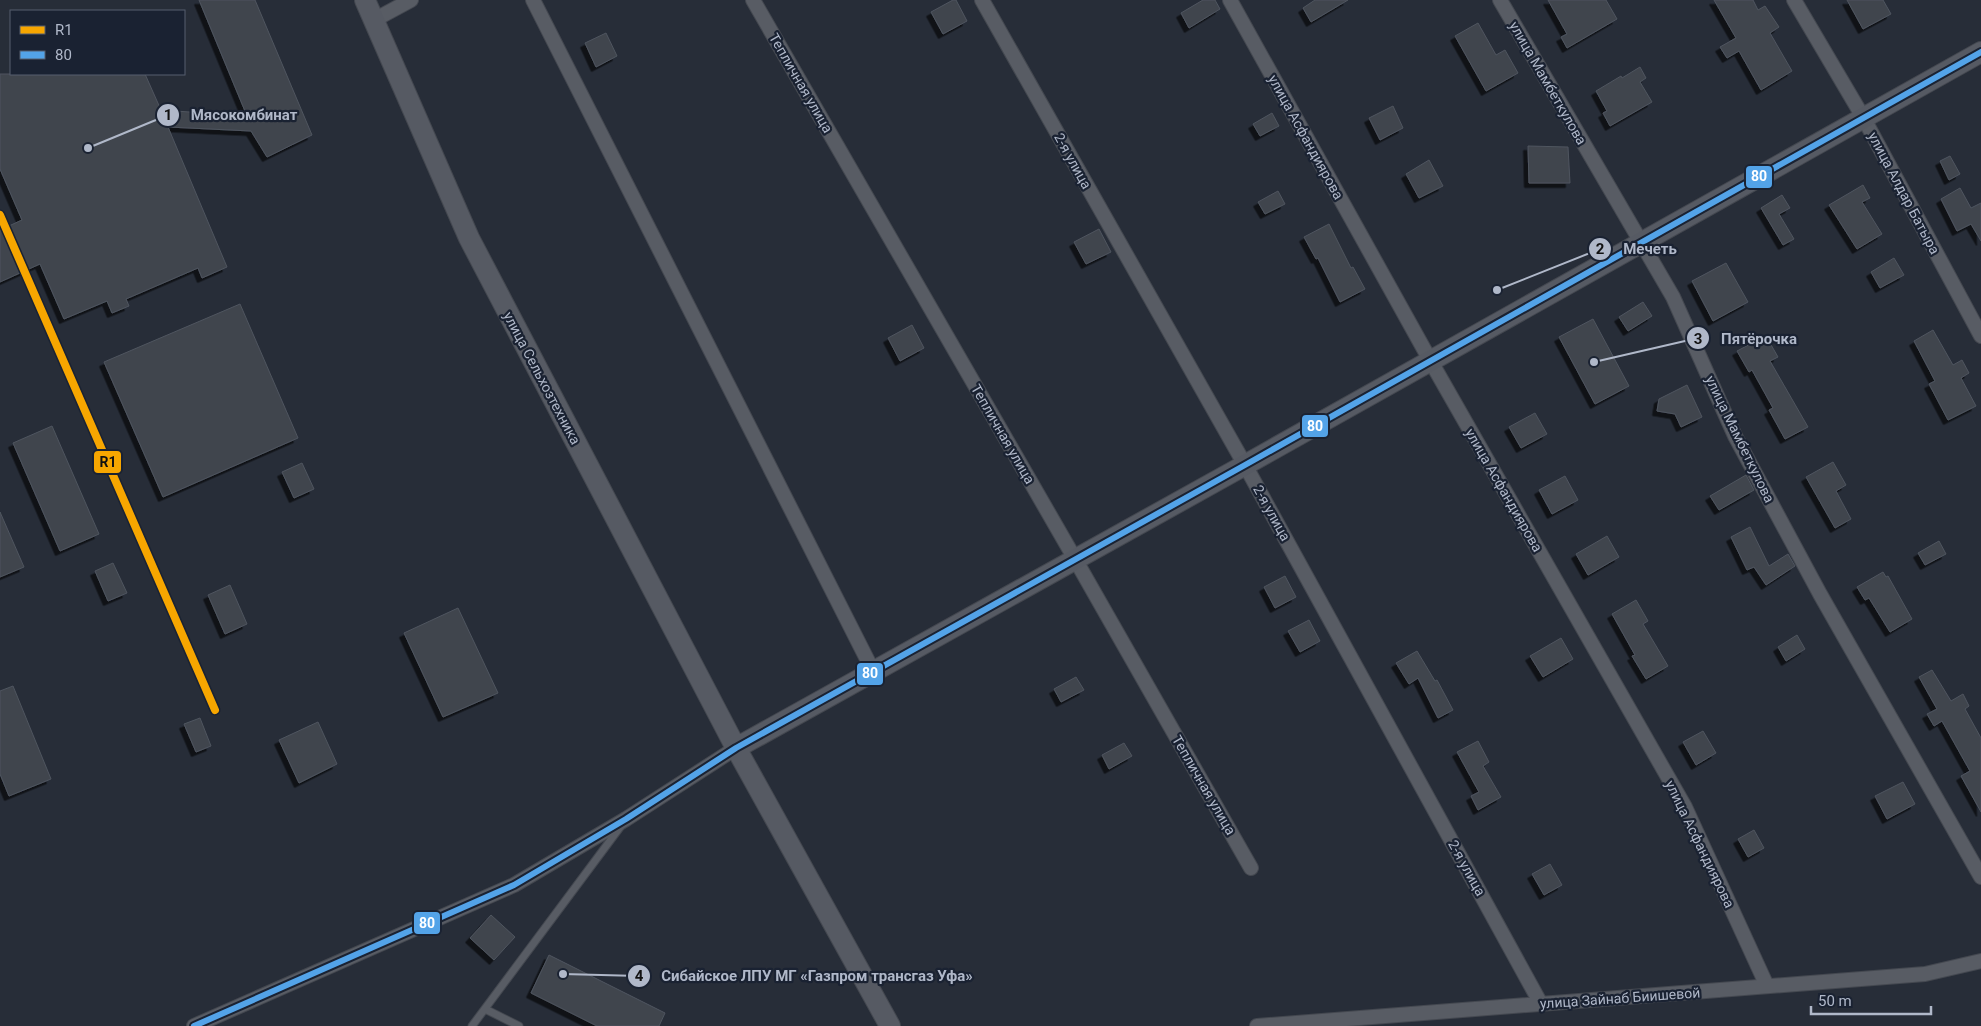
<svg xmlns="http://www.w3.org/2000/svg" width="1981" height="1026" viewBox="0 0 1981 1026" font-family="Roboto,sans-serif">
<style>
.building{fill:#40454e;stroke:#4f555f;filter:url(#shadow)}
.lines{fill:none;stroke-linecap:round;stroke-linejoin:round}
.lane-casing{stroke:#444850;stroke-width:9}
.street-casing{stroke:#444850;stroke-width:16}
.secondary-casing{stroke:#444850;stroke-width:22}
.lane{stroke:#585c64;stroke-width:7}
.street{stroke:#585c64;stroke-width:14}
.secondary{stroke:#565a63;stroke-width:20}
.bus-1-casing{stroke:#1a2232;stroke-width:10}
.bus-1{stroke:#53a3e8;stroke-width:6}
.rail-1-casing{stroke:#1a2232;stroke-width:11}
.rail-1{stroke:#f7a600;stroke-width:8}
.labels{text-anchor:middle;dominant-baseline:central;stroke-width:4.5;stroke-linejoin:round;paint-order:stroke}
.street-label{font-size:14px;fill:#b0b8c9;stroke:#1a2232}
.leader{fill:none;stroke:#b0b8c9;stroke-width:2}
.callout-dot{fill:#b0b8c9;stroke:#1a2232;stroke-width:2}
.mark-label{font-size:15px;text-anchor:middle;font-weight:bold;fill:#111}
.callout-label{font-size:15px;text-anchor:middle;font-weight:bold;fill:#b0b8c9;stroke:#1a2232;stroke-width:4.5;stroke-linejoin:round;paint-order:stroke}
.line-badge{stroke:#1a2232;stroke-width:2}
.badge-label{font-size:14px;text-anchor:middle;font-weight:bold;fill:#fff}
.pale-badge-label{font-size:14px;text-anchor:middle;font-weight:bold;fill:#111}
</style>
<defs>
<filter id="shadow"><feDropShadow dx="-4.5" dy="4.5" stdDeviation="0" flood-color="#0009"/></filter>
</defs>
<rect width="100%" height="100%" fill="#272d38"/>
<path class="building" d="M199 0H255L312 135 267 157 251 131 168 127 227 267 202 278 198 268 126 299 129 306 112 313 107 301 64 319 40 264 0 282V230L22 220 0 169V74H145L161 110 247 116Z
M953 0H956L967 21 943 34 931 12Z
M1203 0H1215L1220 9 1189 28 1181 13Z
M1315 0H1348L1311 22 1303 8Z
M1548 0H1606L1617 19 1567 48 1561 37 1567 34Z
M1714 0H1753L1758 10 1765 6 1779 27 1770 33 1792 71 1761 90 1739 51 1727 58 1720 47 1736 38Z
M1847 0H1883L1891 14 1863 29Z
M1478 23 1496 55 1505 50 1518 73 1486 91 1455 36Z
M606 33 617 56 596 67 585 43Z
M1640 67 1646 78 1640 82 1652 102 1610 126 1603 113 1607 111 1596 91 1621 76 1622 78Z
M1393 106 1403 128 1380 140 1369 118Z
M1272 113 1279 126 1260 136 1253 124Z
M1528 146 1568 147 1570 183H1529Z
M1950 156 1960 174 1949 180 1940 161Z
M1429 160 1443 186 1419 198 1406 174Z
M1863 185 1870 198 1862 202 1882 234 1857 249 1829 205Z
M1960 188 1971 208 1981 203V241L1971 224 1957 231 1941 199Z
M1278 191 1285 204 1265 214 1258 202Z
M1782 195 1790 208 1779 214 1794 239 1783 245 1761 208Z
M1329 224 1351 268 1353 267 1365 289 1340 302 1318 258 1316 259 1304 237Z
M1099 229 1111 252 1086 264 1074 242Z
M1894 258 1904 275 1880 288 1871 272Z
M1726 263 1748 302 1713 321 1692 281Z
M1643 302 1652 316 1628 331 1619 317Z
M240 304 298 438 163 497 104 362Z
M1593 319 1629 386 1595 404 1559 337Z
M912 325 924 348 900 361 888 338Z
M1933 330 1953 365 1962 360 1969 373 1961 378 1976 406 1948 420 1929 384 1935 381 1914 341Z
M1766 336 1778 357 1770 361 1808 427 1785 439 1769 410 1773 408 1752 370 1749 372 1737 351Z
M1687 385 1702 417 1681 427 1675 414 1657 411 1659 399Z
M1535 413 1547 434 1521 448 1509 427Z
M52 426 99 534 60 551 13 443Z
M1833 462 1846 485 1836 491 1851 519 1835 528 1806 477Z
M302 463 314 489 294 498 282 472Z
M1746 475 1754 490 1719 510 1710 496Z
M1565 476 1578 500 1552 514 1539 490Z
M0 512 24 567 0 577Z
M1750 527 1769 566 1788 554 1795 566 1766 585 1754 567 1747 570 1731 537Z
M1607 536 1619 557 1588 575 1576 554Z
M1939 541 1946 554 1925 565 1918 553Z
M113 563 127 593 108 601 95 571Z
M1883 572 1886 577 1888 576 1912 619 1890 632 1869 598 1865 600 1857 587Z
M1285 576 1296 597 1275 608 1264 587Z
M230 585 247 624 225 634 208 595Z
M1636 600 1648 621 1643 624 1668 666 1646 679 1632 656 1635 655 1612 614Z
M458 608 498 693 443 717 404 633Z
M1309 620 1320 641 1300 652 1288 631Z
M1797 635 1805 649 1786 661 1778 647Z
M1561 638 1573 659 1543 677 1530 656Z
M1417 651 1435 681 1437 680 1453 710 1438 718 1418 678 1409 684 1396 663Z
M1932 670 1951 701 1963 694 1969 706 1965 709 1981 738V812L1961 776 1970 771 1942 721 1934 726 1927 714 1937 709 1919 677Z
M1076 677 1084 690 1061 702 1054 689Z
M13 686 51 779 9 796 0 774V691Z
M200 718 211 746 196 752 184 724Z
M318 722 337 764 299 783 279 740Z
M1703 731 1716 753 1696 765 1683 742Z
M1478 741 1489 762 1483 766 1501 797 1478 810 1471 796 1479 792 1457 752Z
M1124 743 1132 756 1109 769 1102 755Z
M1903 782 1915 804 1887 819 1875 796Z
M1754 830 1764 848 1748 857 1738 839Z
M1550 864 1562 885 1544 895 1532 874Z
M491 915 515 937 494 960 470 938Z
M549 955 665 1013 659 1026H597L531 993Z"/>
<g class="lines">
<g class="lane-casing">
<path id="lane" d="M485 1009 519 1026
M472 1026 621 826"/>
</g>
<g class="street-casing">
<path id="street" d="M533 0 873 671
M753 0 1075 559 1251 868
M982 0 1245 465 1541 1004
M1230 0 1430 360 1685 807 1767 986
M1500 0 1673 297 1735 436 1820 594 1981 877
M1794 0 1863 117 1981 336
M374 20 411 0
M194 1026 514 885 626 819 736 748
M1257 1026 1925 974 1981 961"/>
</g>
<g class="secondary-casing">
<path id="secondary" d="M365 0 469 238 736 748 890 1026
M736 748 1245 465 1981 52"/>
</g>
<use href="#lane" class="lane"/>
<use href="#street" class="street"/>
<use href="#secondary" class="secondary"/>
<g class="bus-1-casing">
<path id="bus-1" d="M194 1026 514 885 626 819 736 748 1245 465 1981 52"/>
</g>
<use href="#bus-1" class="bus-1"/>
<g class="rail-1-casing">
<path id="rail-1" d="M0 215 215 710"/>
</g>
<use href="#rail-1" class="rail-1"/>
</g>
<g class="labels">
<g class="street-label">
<text transform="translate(801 83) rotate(60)">Тепличная улица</text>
<text transform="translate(1548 83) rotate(60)">улица Мамбеткулова</text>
<text transform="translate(1306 137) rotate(61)">улица Асфандиярова</text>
<text transform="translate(1073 161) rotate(61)">2-я улица</text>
<text transform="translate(1904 193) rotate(62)">улица Алдар Батыра</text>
<text transform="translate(542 378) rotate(62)">улица Сельхозтехника</text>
<text transform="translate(1003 434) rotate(60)">Тепличная улица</text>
<text transform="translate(1740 439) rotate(64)">улица Мамбеткулова</text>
<text transform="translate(1504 490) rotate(60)">улица Асфандиярова</text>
<text transform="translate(1272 513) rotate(61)">2-я улица</text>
<text transform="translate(1204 785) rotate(60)">Тепличная улица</text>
<text transform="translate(1700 844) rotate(64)">улица Асфандиярова</text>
<text transform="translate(1467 868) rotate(61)">2-я улица</text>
<text transform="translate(1620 998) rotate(-4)">улица Зайнаб Биишевой</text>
</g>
</g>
<path class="leader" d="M88 148L168 115M1497 290L1600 249M1594 362L1698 338M563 974L639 976"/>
<g class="callout-dot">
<circle cx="88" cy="148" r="5"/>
<circle cx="1497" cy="290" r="5"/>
<circle cx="1594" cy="362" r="5"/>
<circle cx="563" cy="974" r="5"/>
<circle cx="168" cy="115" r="12"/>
<circle cx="1600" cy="249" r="12"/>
<circle cx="1698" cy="338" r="12"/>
<circle cx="639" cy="976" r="12"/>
</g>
<g class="mark-label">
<text x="168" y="120">1</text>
<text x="1600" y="254">2</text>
<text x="1698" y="344">3</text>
<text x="639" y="981">4</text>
</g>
<g class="callout-label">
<text x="244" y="120">Мясокомбинат</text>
<text x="1650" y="254">Мечеть</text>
<text x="1759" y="344">Пятёрочка</text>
<text x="817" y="981">Сибайское ЛПУ МГ «Газпром трансгаз Уфа»</text>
</g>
<g class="line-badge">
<rect x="1745" y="165" width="28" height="24" rx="5" fill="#53a3e8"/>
<rect x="1301" y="414" width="28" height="24" rx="5" fill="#53a3e8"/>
<rect x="93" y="450" width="29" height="24" rx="5" fill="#f7a600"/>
<rect x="856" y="662" width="28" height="24" rx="5" fill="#53a3e8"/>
<rect x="413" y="911" width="28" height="24" rx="5" fill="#53a3e8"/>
</g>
<g class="badge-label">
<text x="1759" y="181">80</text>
<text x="1315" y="431">80</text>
<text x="870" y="678">80</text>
<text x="427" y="928">80</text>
</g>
<g class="pale-badge-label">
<text x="108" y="467">R1</text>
</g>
<rect x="10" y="10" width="175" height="65" fill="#1a2232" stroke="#565e6e"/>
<rect x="20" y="26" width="25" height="8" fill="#f7a600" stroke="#565e6e"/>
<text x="55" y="35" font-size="15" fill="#b0b8c9">R1</text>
<rect x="20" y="51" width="25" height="8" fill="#53a3e8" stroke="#565e6e"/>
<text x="55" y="60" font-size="15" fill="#b0b8c9">80</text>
<path d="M1811 1006v8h120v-8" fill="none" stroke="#b0b8c9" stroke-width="2.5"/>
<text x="1818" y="1006" font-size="15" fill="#b0b8c9" stroke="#1a2232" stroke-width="4" paint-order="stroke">50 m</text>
</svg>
